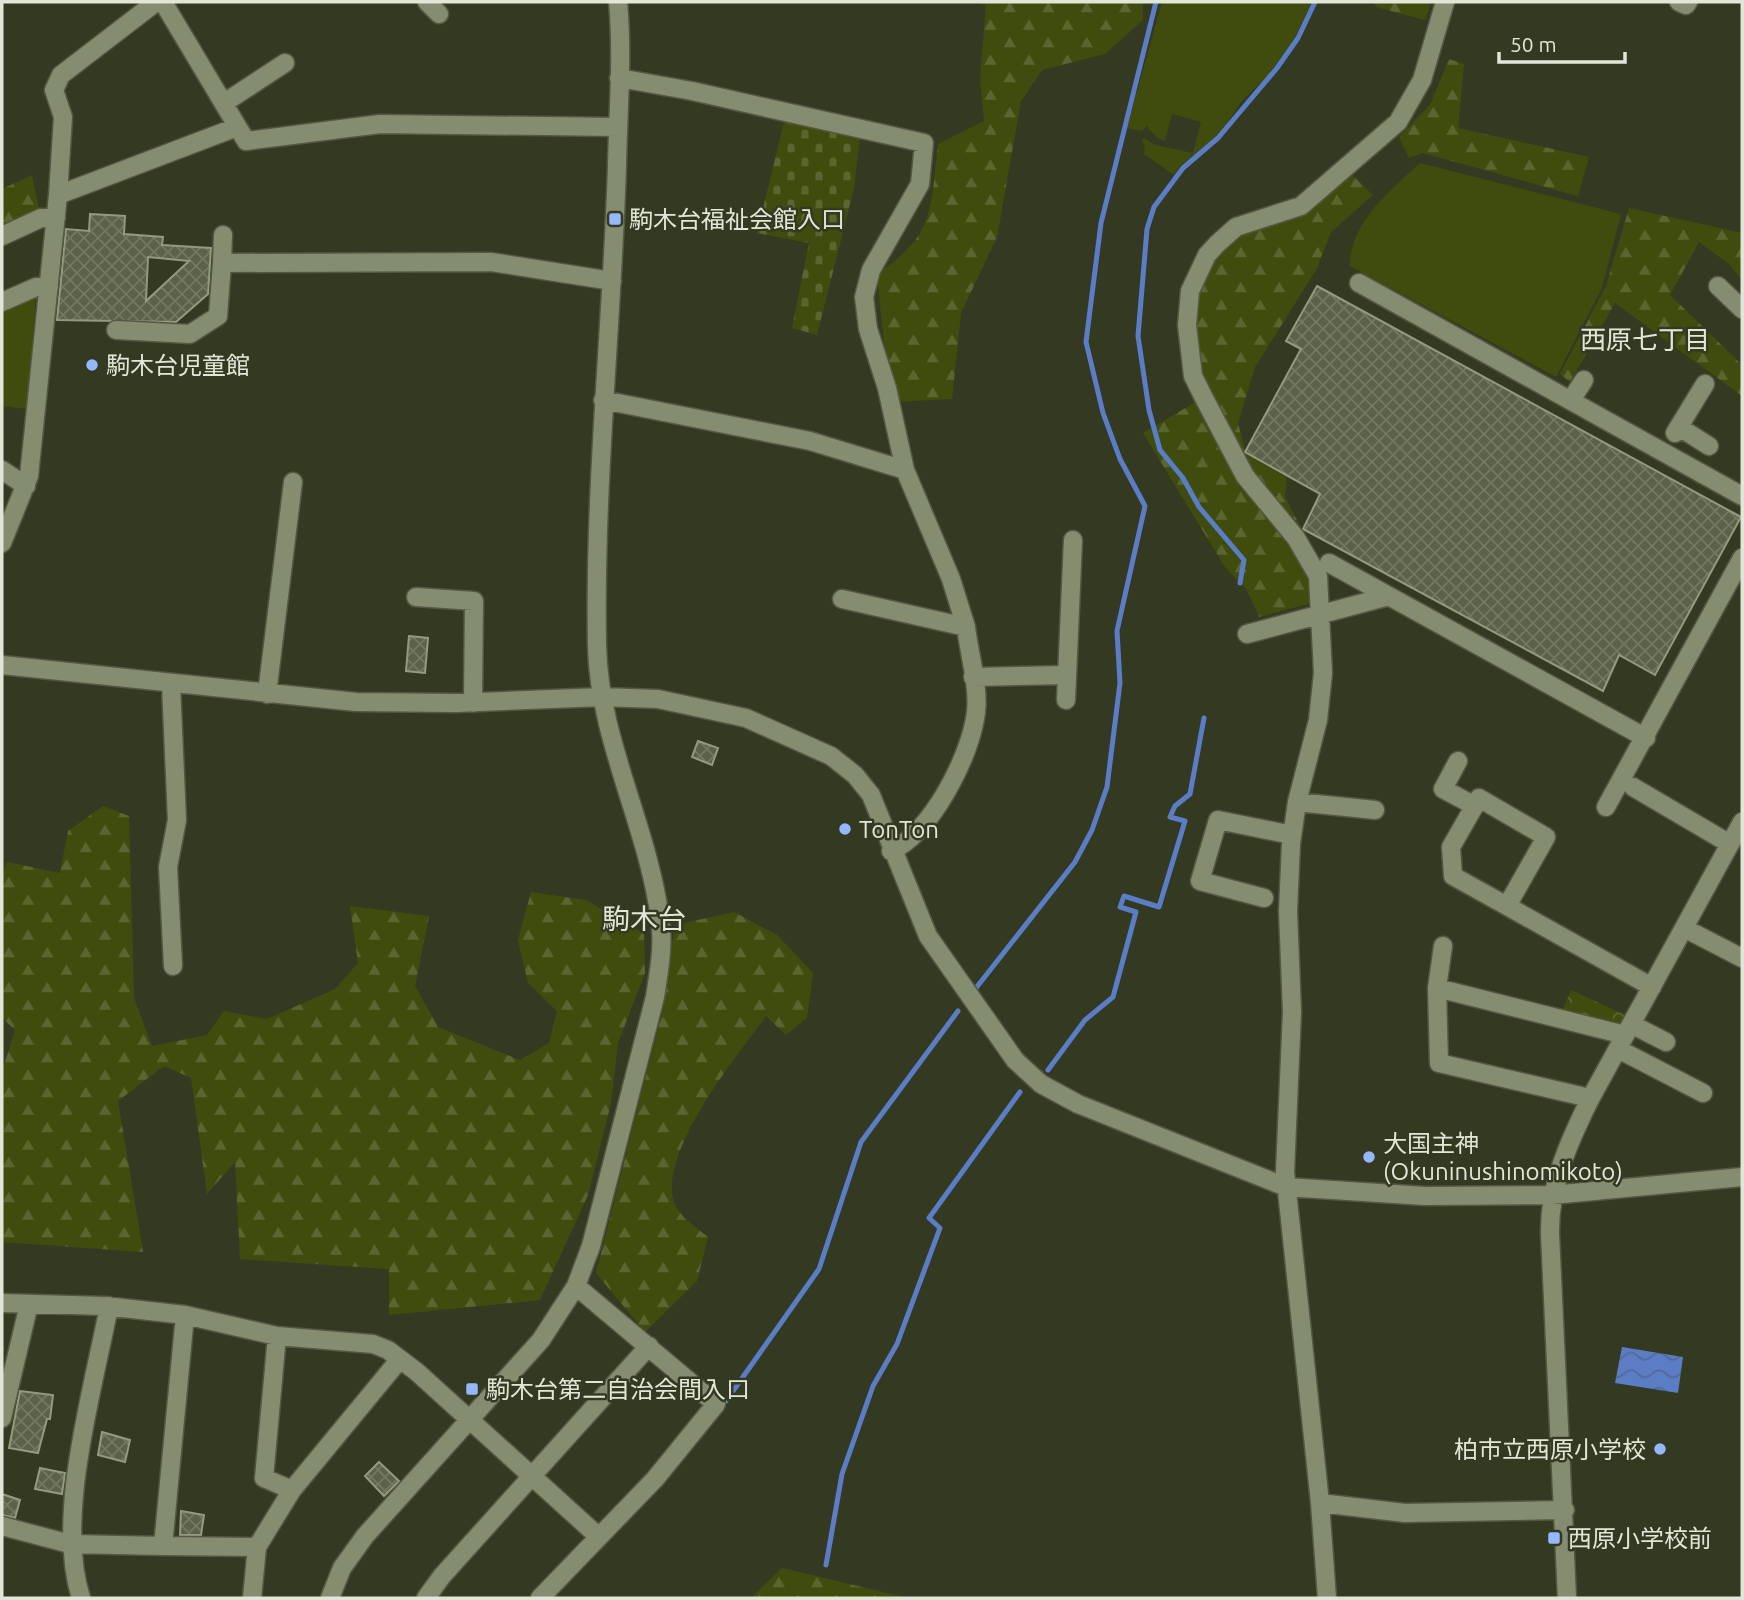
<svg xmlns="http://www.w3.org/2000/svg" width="1744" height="1600" viewBox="0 0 1744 1600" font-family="Ubuntu,'Noto Sans JP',sans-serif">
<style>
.grass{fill:#3f4c0e}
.forest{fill:url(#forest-firs)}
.cemetery{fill:url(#cemetery-stones)}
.park{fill:url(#park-crowns)}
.water{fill:url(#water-waves)}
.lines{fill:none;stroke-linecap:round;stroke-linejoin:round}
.stream{stroke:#5b7dc5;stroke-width:5}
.building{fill:url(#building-cross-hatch);stroke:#939b7f;stroke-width:2;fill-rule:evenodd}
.minor-casing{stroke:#535843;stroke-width:21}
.minor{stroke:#858d71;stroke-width:18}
.poi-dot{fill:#94b7fd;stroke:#343a22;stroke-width:2.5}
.labels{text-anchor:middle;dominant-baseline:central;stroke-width:5;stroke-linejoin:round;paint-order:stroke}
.poi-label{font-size:24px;fill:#e1e6d7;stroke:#343a22;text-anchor:start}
.neighbourhood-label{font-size:26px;fill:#e1e6d7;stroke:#343a22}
.quarter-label{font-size:28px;fill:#e1e6d7;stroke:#343a22}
</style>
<defs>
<pattern id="forest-firs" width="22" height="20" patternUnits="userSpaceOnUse" patternTransform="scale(1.75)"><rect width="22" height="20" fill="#3f4c0e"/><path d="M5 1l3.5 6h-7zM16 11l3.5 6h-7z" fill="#5a6630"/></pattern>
<pattern id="cemetery-stones" width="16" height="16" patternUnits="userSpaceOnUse" patternTransform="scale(1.75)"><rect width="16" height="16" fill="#3f4c0e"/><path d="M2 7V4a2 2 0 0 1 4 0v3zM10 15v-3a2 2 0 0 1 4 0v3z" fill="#5a6630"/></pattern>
<pattern id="park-crowns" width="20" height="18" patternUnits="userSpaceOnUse" patternTransform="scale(1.75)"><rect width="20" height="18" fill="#3f4c0e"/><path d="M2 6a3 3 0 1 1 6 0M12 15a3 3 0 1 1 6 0" fill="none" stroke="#5a6630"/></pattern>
<pattern id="water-waves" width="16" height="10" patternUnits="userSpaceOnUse" patternTransform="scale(1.75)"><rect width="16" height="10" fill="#5b7dc5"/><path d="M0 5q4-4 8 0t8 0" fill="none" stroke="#536996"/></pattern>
<pattern id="building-cross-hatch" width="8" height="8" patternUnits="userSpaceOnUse" patternTransform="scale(1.75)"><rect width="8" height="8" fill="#5b6248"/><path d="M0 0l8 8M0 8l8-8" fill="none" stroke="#727862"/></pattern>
</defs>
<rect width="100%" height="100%" fill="#343a22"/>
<path class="grass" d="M1162 2H1312L1294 39 1268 75 1241 102 1219 135 1179 167 1174 175 1144 154 1145 148 1142 140 1144 138 1155 145 1193 153 1201 122 1172 114 1165 141 1156 137 1147 126 1142 131 1127 128Z
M1420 163 1621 214 1602 288 1556 377 1350 266C1350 222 1390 191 1420 163Z
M36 295 27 409 2 406V309Z"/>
<path class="forest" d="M973 2H1143V20L1105 54 1042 70 1021 101 997 237 961 313 952 399 890 402 877 274C936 235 930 209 938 144L984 121 980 79 986 5Z
M1374 2H1431L1425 20 1376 7Z
M1449 59 1464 64 1458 128 1589 157 1578 196 1423 153 1409 158 1399 137 1430 105Z
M1349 172 1373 195 1331 232 1316 270 1255 367 1238 423 1246 454 1287 478 1285 497 1324 572 1315 602 1259 617 1247 590 1225 567 1143 433 1194 403 1182 372 1185 282 1203 250Z
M32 175 40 215 2 229V189Z
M1629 208 1742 233V280L1729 264 1699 242 1670 295 1742 365V396L1615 303 1570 382 1560 374 1606 286Z
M103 806 129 816 134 998 152 1046 207 1035 224 1011 267 1019 335 989 358 963 350 906 429 916 415 986 438 1027 520 1060 549 1043 557 1011 528 983 518 940 531 892 586 900 644 934 645 973 618 1043 611 1103 588 1195 540 1300 389 1315V1269L240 1259 235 1162 207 1194 191 1078 164 1066 118 1101 143 1252 2 1242V1071L15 1030 2 1018V875L7 862 60 873 68 831Z
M734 912 777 935 813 973 807 1018 786 1035 766 1016C736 1057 669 1139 672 1192 673 1213 693 1225 708 1237L697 1281 645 1332 596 1273 662 1013 675 925Z
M782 1568 908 1598H751Z"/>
<path class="cemetery" d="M785 118 860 135 854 188 817 335 792 328 809 243 757 233Z"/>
<path class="park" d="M1571 990 1625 1015 1621 1023 1563 1010Z"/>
<path class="water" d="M1622 1347 1683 1357 1678 1393 1615 1383Z"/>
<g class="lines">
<path class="stream" d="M1240 583 1244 560 1199 507 1183 478 1160 450 1149 410 1138 336 1147 229 1154 207 1183 168 1218 138 1277 68 1298 38 1315 2
M976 988 1075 862 1092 830 1107 787 1120 683 1117 631 1145 506 1120 459 1103 413 1086 342 1101 223 1156 2
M1048 1070 1085 1020 1113 997 1136 912 1120 907 1124 896 1159 907 1185 821 1170 817 1175 806 1190 794 1204 718
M726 1401 819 1269 861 1142 958 1011
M826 1565 842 1474 873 1386 897 1344 940 1228 929 1218 1020 1092"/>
</g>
<path class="building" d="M90 214 125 216 124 234 163 237 162 245 211 248 208 294 176 322 57 320 66 229 89 231ZM148 257 189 261 146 301Z
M1317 286 1741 517 1655 675 1619 655 1603 691 1303 529 1320 494 1245 452 1301 349 1286 341Z
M409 636 428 638 425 673 406 671Z
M698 741 718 748 712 765 692 757Z
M20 1391 53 1395 50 1419H47L38 1453 9 1448Z
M102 1432 130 1440 125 1462 98 1455Z
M379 1462 399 1481 384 1496 365 1476Z
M40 1468 65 1473 62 1494 35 1489Z
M2 1494 20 1500 15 1518 2 1515Z
M181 1511 204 1515 201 1535H180Z"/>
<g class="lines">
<g class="minor-casing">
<path id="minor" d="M163 2 246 141 380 124 618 127
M427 2 439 14
M1679 2 1686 5 1688 2
M619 78 692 91 924 143 920 184 871 270 864 297 868 329 887 388 905 470
M224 103 285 63
M58 195 63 117 54 90 61 75 156 2
M2 236 41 218H56
M222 263 223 235
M1359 283 1742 496
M1718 286 1742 309
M2 302 36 287H49
M116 330 190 334 218 316 222 263 491 262 612 281
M603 400 810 441 905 470 951 579 966 627
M1571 400 1584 380
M1679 427 1709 446
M1675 433 1705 384
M2 470 26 486
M2 543 29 476 58 195 237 127
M1329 563 1646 738
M416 597 474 601 473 703
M842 599 966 627C969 653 979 686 976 712 971 756 931 833 891 851
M1247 634 1389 596
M2 665 356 702 456 703 602 697 658 699 746 718 831 756 855 775 871 795 928 936 1015 1060 1041 1084 1078 1104 1286 1187 1425 1196 1552 1195 1742 1177
M973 677 1067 675
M171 685 177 820 168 867 173 966
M267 694 293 482
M1066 700 1073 540
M1458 761 1443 789 1475 806
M1633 787 1730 844
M1297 802 1375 810
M1606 807 1742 558
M1264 898 1200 881 1218 820 1292 835
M1507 906 1453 876 1451 847 1479 798 1546 837 1507 906 1652 987
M1684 928 1742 958
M1443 946 1437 988 1439 1063 1581 1096 1589 1101
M1437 988 1625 1035
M1631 1024 1666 1042
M1618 1049 1703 1093
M2 1303 105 1306 185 1315 277 1336 373 1344 388 1350 417 1372 599 1537
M185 1315 163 1546 257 1547 292 1490 400 1359
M277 1336 264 1478 292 1490
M2 1418 29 1304
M1320 1503 1405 1513 1565 1510
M2 1526 70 1544 163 1546
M81 1598C55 1517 93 1391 109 1306
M252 1598 257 1547
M330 1598 342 1568 365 1536 541 1340 576 1286 591 1246 655 997C659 971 664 945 660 919 648 826 599 740 597 646 594 486 612 326 617 166 618 111 623 56 618 2
M426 1598 442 1576 649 1346
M540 1598 655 1479 716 1404 576 1286
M1327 1598 1320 1503 1285 1172 1292 1012 1288 911 1291 844 1297 802 1318 720 1323 673 1318 576 1296 538 1245 476 1204 398 1193 376 1187 325 1190 291 1207 255 1217 244 1236 227 1301 206 1398 122 1422 80 1445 2
M1567 1598 1550 1234C1549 1186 1568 1144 1589 1101L1742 822"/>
</g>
<use href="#minor" class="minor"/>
</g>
<g class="poi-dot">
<rect x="608" y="212" width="14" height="14" rx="3.5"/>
<circle cx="92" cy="365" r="7"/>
<circle cx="845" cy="829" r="7"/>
<circle cx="1369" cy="1157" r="7"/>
<rect x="465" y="1382" width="14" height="14" rx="3.5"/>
<circle cx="1660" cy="1449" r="7"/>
<rect x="1547" y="1531" width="14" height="14" rx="3.5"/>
</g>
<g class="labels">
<g class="poi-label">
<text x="629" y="219">駒木台福祉会館入口</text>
<text x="106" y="365">駒木台児童館</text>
<text x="859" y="829">TonTon</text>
<text x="1383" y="1143">大国主神<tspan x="1383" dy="28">(Okuninushinomikoto)</tspan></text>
<text x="486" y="1389">駒木台第二自治会間入口</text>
<text x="1646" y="1449" text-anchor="end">柏市立西原小学校</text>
<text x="1568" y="1538">西原小学校前</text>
</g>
<g class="neighbourhood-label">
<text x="1645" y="339">西原七丁目</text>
</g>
<g class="quarter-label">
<text x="644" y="918">駒木台</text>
</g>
</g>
<rect width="1744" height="1600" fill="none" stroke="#e1e6d7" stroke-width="7"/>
<path d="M1499 52v10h126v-10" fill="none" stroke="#e1e6d7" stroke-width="3.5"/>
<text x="1510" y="52" font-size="21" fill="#e1e6d7" stroke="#343a22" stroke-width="5" paint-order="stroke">50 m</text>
</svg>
